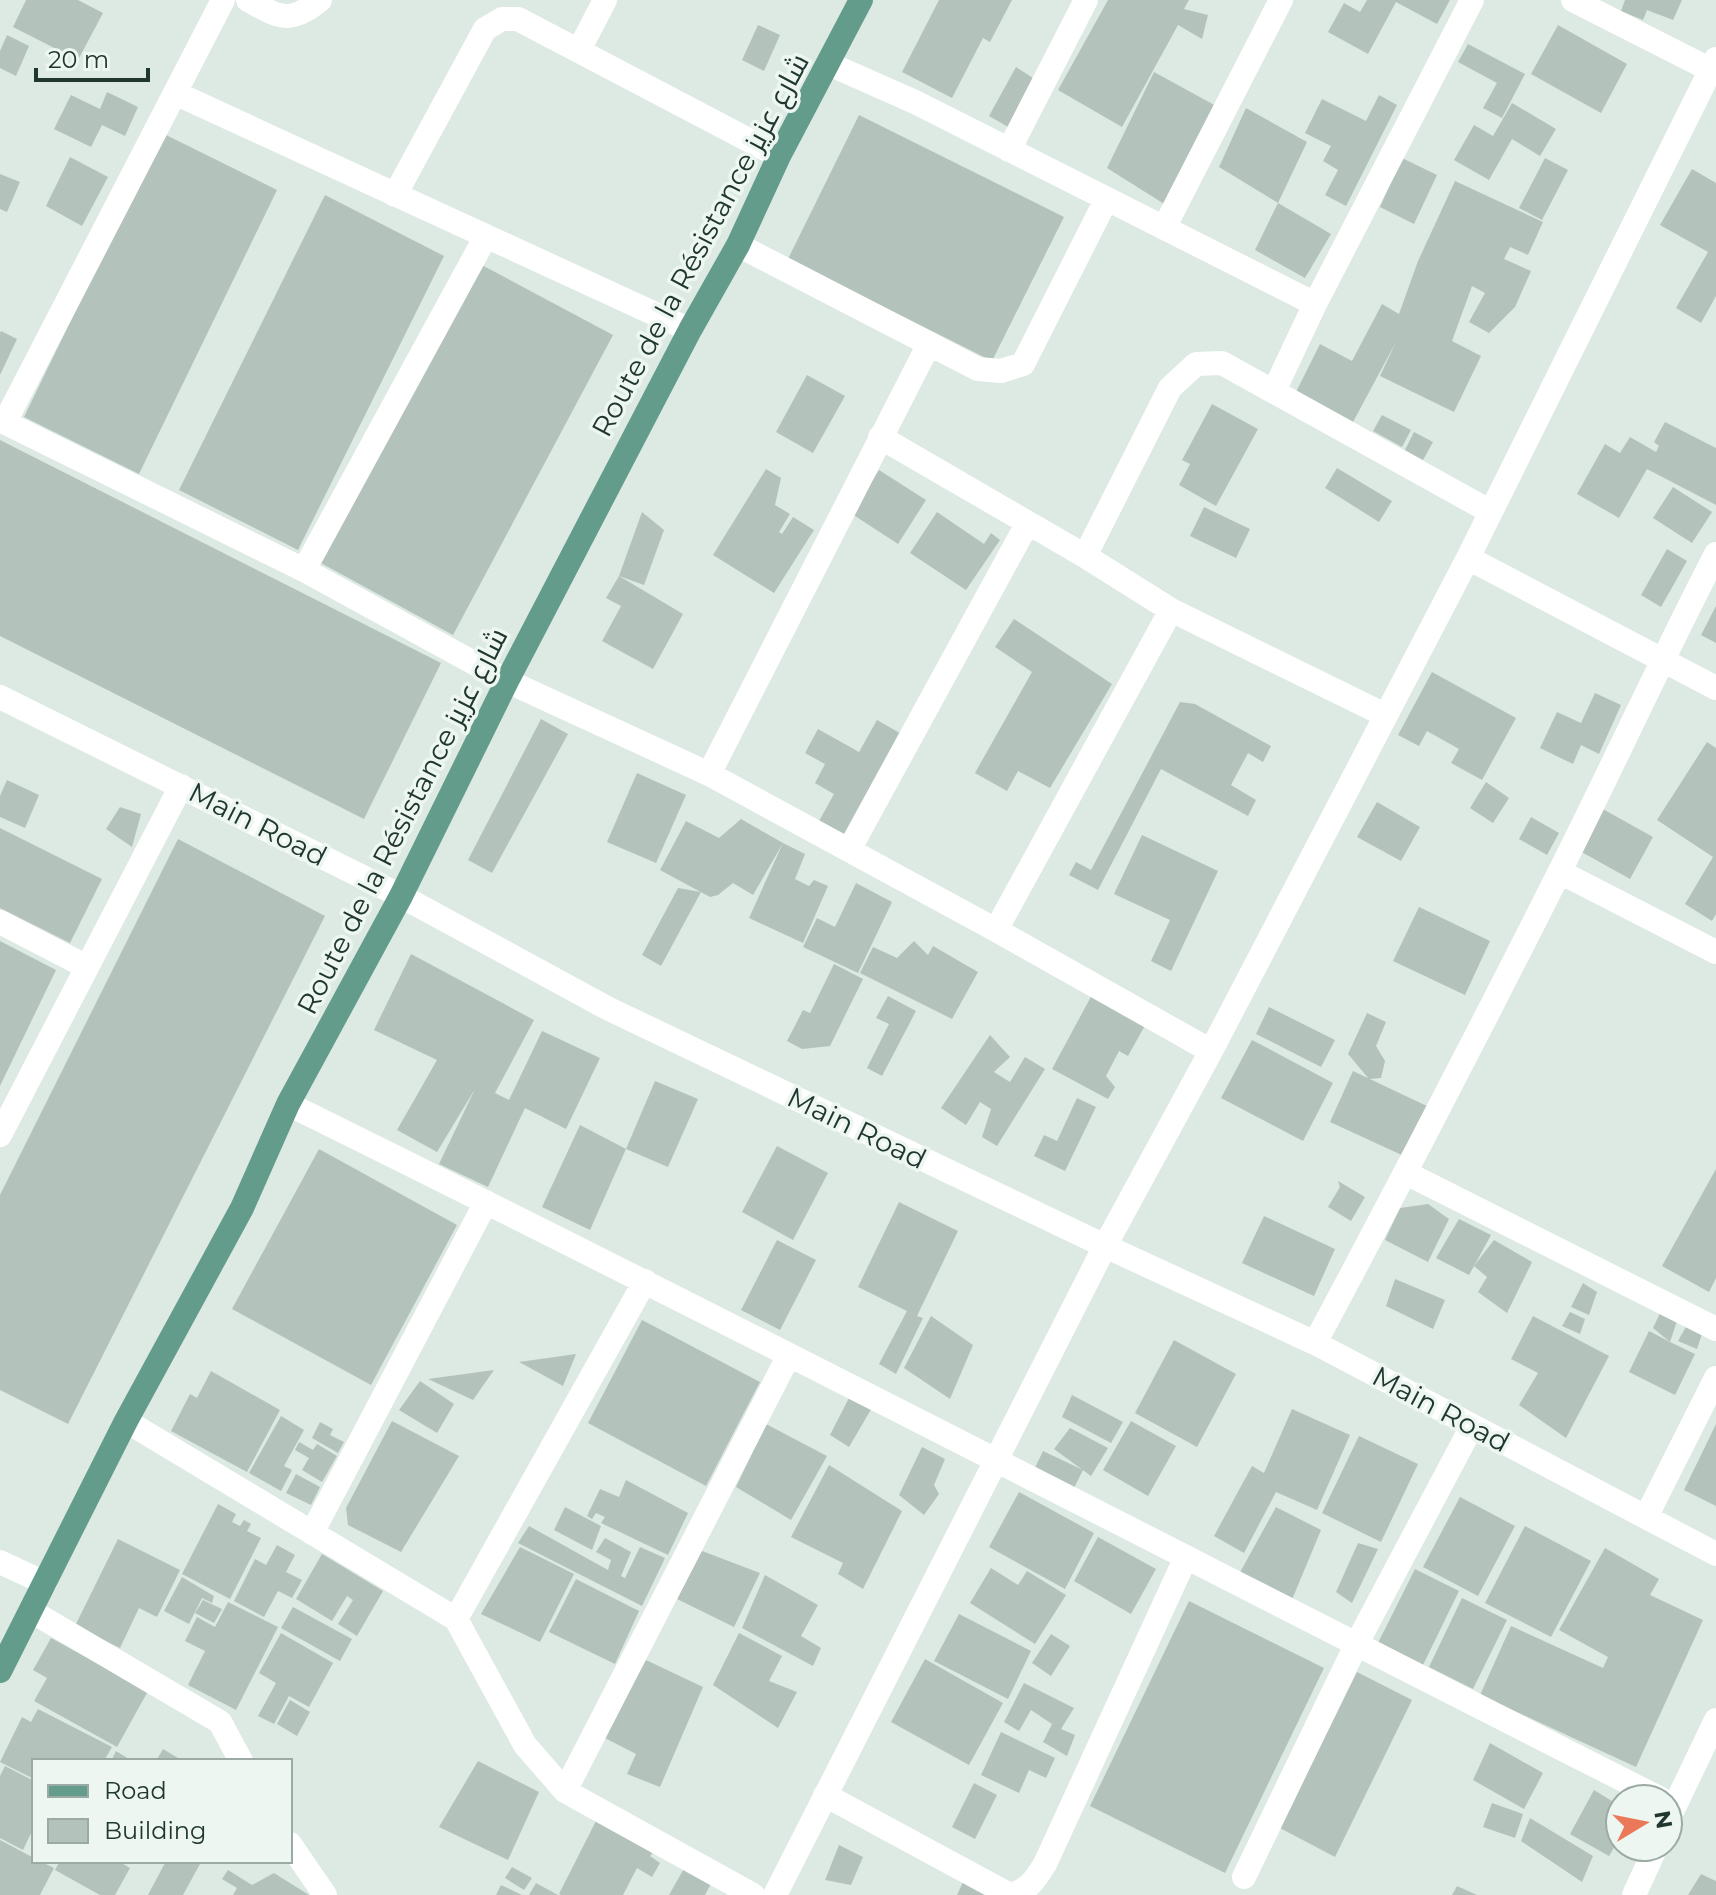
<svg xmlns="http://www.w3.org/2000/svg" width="1716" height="1895" viewBox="0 0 1716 1895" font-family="Montserrat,Cairo,sans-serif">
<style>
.building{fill:#b3c3bc}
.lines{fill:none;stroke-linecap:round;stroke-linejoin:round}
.minor{stroke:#fff;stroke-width:24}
.primary{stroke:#649c8c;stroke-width:24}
.labels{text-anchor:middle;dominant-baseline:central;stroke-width:7;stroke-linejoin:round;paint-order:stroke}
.street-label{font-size:28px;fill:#203730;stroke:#edf6f1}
</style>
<rect width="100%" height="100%" fill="#dde9e3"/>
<path class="building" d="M26 0H78L103 13 78 60 13 27Z
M939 0H1012L990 42 983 38 952 98 902 72Z
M1108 0H1189L1184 9 1208 15 1202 39 1178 25 1122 127 1058 90Z
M1367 0H1450L1437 24 1396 2 1368 54 1328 32 1344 3 1360 12Z
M1625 0H1682L1673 20 1647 10 1643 20 1621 11Z
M758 25 780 35 764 71 742 60Z
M1558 25 1627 64 1601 113 1531 74Z
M7 35 29 46 16 76 0 68V51Z
M1468 44 1525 74 1502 118 1483 108 1497 83 1458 62Z
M1016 67 1036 80 1010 128 989 116Z
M1154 72 1218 107 1169 207 1107 168Z
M107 92 138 107 125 136 102 125 91 147 54 129 71 95 100 109Z
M1379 95 1397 105 1346 206 1325 195 1338 170 1323 161 1331 146 1305 133 1322 99 1366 121Z
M1512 103 1556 129 1540 156 1512 139 1489 180 1454 160 1474 125 1493 136Z
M1246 108 1307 142 1278 203 1331 234 1305 278 1255 250 1278 203 1219 167Z
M859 115 1064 217 992 361 788 259Z
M162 133 277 190 139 474 24 417Z
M70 157 108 177 82 226 46 206Z
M1402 158 1437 175 1414 224 1380 207Z
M1545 158 1568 170 1542 220 1519 208Z
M1692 169 1716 183V296L1701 323 1676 308 1708 252 1660 225Z
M0 174 20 182 7 212 0 209Z
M1455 181 1543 222 1528 255 1510 247 1504 259 1531 271 1515 307 1489 333 1469 322 1485 293 1472 286 1452 341 1481 356 1454 412 1380 376 1396 342 1353 422 1296 392 1320 344 1352 361 1382 304 1399 314 1418 261Z
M325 195 444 256 298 550 179 490Z
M478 263 613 335 453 635 319 562Z
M1 331 17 339 0 375V333Z
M807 375 845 396 813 453 776 432Z
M1212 404 1258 429 1216 506 1179 485 1190 464 1182 460Z
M1382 415 1411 430 1402 447 1373 431Z
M1665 422 1716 448V505L1647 469 1619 518 1577 494 1605 444 1620 453 1630 437 1656 452 1659 446 1654 442Z
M1414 432 1433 442 1423 460 1405 450Z
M0 440 441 663 364 819 0 636Z
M1337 468 1392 501 1379 522 1325 488Z
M766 469 781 478 775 505 790 514 779 532 782 534 793 517 814 530 774 593 713 555Z
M879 470 926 500 898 544 852 514Z
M1673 487 1712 512 1692 543 1653 518Z
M1204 507 1250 529 1236 558 1190 536Z
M642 512 664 530 644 585 619 576 683 614 653 669 602 641 621 606 606 598 619 576Z
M937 512 984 544 991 533 1000 540 966 590 910 553Z
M1667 549 1687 561 1661 607 1641 595Z
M1716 606V643L1701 635Z
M1014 619 1112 684 1050 788 1018 771 1007 791 975 773 1032 672 995 647Z
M1432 672 1516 718 1482 780 1451 763 1459 749 1427 731 1419 746 1398 735Z
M1595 693 1621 705 1599 754 1581 745 1573 764 1540 748 1557 712 1581 723Z
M1180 702 1195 704 1271 746 1263 762 1248 753 1231 785 1256 800 1248 816 1161 769 1098 890 1069 875 1076 862 1091 870Z
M541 719 568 734 492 873 468 860Z
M877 720 905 736 847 840 818 823 834 794 815 783 825 764 805 753 818 729 859 752Z
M1707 742 1716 748V914L1712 921 1685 904 1713 857 1657 820Z
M637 773 686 795 656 863 607 842Z
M7 780 39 795 25 828 0 817V796Z
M1486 782 1509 798 1493 823 1470 808Z
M1377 802 1420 827 1401 861 1357 837Z
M120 807 141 814 132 847 106 829Z
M1601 808 1653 837 1630 879 1578 850Z
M1531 817 1559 833 1547 855 1519 839Z
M741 819 783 843 753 895 733 883 718 895 710 897 660 870 686 821 719 838Z
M0 828 102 879 70 943 0 908Z
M1142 835 1218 871 1171 971 1151 961 1170 920 1114 894Z
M178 839 325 916 68 1424 0 1390V1195Z
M783 843 805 854 795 879 809 886 814 880 828 886 803 943 749 918Z
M856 883 892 902 858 973 803 947 817 918 835 927Z
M678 888 701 892 661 966 642 955Z
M1419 907 1490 941 1465 995 1393 961Z
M0 941 56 970 0 1086Z
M914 941 928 955 933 946 978 972 952 1019 860 973 873 947 897 958Z
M411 954 534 1020 495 1093 509 1100 542 1031 600 1058 566 1129 525 1108 488 1187 439 1164 475 1089 437 1152 397 1130 437 1060 374 1030Z
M834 964 863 979 830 1046 802 1049 787 1041 803 1010 810 1013Z
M1094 991 1148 1020 1128 1056 1119 1051 1106 1076 1115 1087 1108 1099 1052 1069Z
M888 996 916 1011 882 1076 867 1068 889 1024 876 1018Z
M1269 1007 1335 1040 1321 1067 1256 1034Z
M1367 1013 1386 1022 1376 1046 1385 1061 1381 1078 1369 1079 1348 1054Z
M990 1035 1010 1057 994 1072 1010 1082 1025 1057 1045 1069 997 1146 982 1137 991 1109 980 1102 966 1125 941 1108Z
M1252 1040 1333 1083 1303 1141 1221 1098Z
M1353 1071 1429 1107 1406 1157 1330 1122Z
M655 1081 698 1099 668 1167 626 1149 590 1230 542 1207 580 1125 626 1149Z
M1077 1098 1096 1107 1065 1171 1034 1156 1044 1135 1057 1141Z
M777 1146 828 1173 793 1240 742 1212Z
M319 1149 457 1225 371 1385 232 1309Z
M1716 1169V1278L1709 1292 1662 1266Z
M1338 1181 1365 1197 1351 1221 1328 1207 1340 1187Z
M899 1202 958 1231 917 1316 923 1318 896 1374 879 1364 907 1311 858 1287Z
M1428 1204 1449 1219 1428 1262 1385 1240 1400 1208Z
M1264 1216 1335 1249 1314 1296 1242 1263Z
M1459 1219 1491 1235 1474 1266 1494 1240 1532 1262 1507 1313 1478 1292 1487 1277 1474 1266 1469 1275 1436 1258Z
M777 1240 816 1260 780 1330 741 1310Z
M1395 1279 1445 1300 1433 1329 1386 1306Z
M1583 1283 1597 1292 1589 1315 1571 1307Z
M1661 1311 1677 1321 1670 1342 1695 1354 1675 1395 1629 1372 1649 1331 1670 1342 1653 1328Z
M1570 1312 1585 1319 1580 1334 1562 1326Z
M931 1316 973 1345 950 1399 904 1368Z
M1533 1316 1609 1356 1566 1438 1519 1405 1538 1373 1511 1359Z
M642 1320 760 1382 706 1486 588 1423Z
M1687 1325 1702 1334 1697 1349 1678 1341Z
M1174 1340 1236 1374 1197 1447 1135 1413Z
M576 1354 563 1386 519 1362Z
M494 1370 473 1400 428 1379Z
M211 1371 280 1410 247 1472 171 1431 190 1394 197 1398Z
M420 1381 454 1404 437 1433 399 1410Z
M851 1394 873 1406 849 1447 830 1435Z
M1072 1395 1123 1422 1111 1443 1062 1417Z
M1292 1409 1350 1435 1317 1510 1276 1492 1244 1553 1214 1536 1252 1466 1264 1473Z
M281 1416 304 1430 284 1466 292 1470 281 1491 249 1473Z
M392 1421 459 1456 401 1552 348 1525 346 1508Z
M1131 1421 1176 1446 1148 1496 1103 1470Z
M320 1422 333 1429 330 1435 344 1442 338 1453 312 1438Z
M766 1424 827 1456 791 1520 736 1487Z
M1716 1424V1506L1684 1490Z
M1070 1428 1108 1448 1091 1476 1054 1449Z
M1359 1436 1418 1464 1381 1542 1322 1513Z
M299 1442 313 1450 317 1444 337 1456 322 1482 302 1470 309 1458 295 1450Z
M922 1447 945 1459 934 1485 939 1494 924 1515 899 1495Z
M1043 1451 1083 1470 1074 1488 1034 1470Z
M829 1465 902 1511 863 1589 838 1574 843 1563 791 1537Z
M296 1474 320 1487 311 1505 286 1493Z
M626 1480 688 1513 668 1555 601 1523 605 1517 596 1513 592 1519 587 1516 600 1489 619 1497Z
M1019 1492 1094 1533 1065 1589 989 1547Z
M1460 1497 1515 1526 1478 1596 1423 1567Z
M218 1504 236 1514 232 1522 240 1526 244 1520 251 1524 247 1531 261 1538 230 1599 182 1574Z
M565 1507 601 1526 592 1550 554 1530Z
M1276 1507 1321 1530 1291 1602 1238 1576Z
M529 1526 608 1570 611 1560 596 1552 605 1538 631 1552 621 1576 625 1578 640 1547 665 1558 642 1606 518 1543Z
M1525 1526 1591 1561 1551 1637 1485 1603Z
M1098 1537 1156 1569 1131 1614 1074 1581Z
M118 1539 180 1570 157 1617 139 1608 120 1648 75 1626Z
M1358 1543 1378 1549 1352 1603 1336 1592Z
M277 1545 295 1555 286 1572 302 1580 292 1598 278 1591 264 1617 234 1601 255 1559 266 1565Z
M520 1547 574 1574 540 1642 481 1614Z
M1605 1548 1659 1579 1650 1595 1703 1620 1636 1767 1480 1695 1511 1626 1603 1668 1608 1657 1559 1630Z
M702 1551 760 1573 734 1627 677 1599Z
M322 1554 383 1591 357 1636 338 1624 353 1600 347 1596 332 1621 296 1599Z
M991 1568 1018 1585 1027 1571 1066 1595 1035 1644 970 1603Z
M1415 1569 1459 1591 1423 1665 1378 1643Z
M765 1575 818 1605 801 1636 821 1648 813 1666 742 1628Z
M182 1577 214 1596 212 1603 202 1598 189 1624 164 1611Z
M576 1579 639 1611 615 1664 549 1632Z
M1462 1598 1507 1620 1473 1689 1429 1667Z
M203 1600 222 1609 214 1623 195 1613Z
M1189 1601 1324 1668 1225 1873 1090 1806Z
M228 1602 278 1627 236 1710 188 1685 205 1651 185 1641 197 1617 215 1627Z
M293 1607 352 1639 340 1661 281 1628Z
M959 1614 1031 1651 1008 1699 934 1661Z
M281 1633 333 1663 309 1707 289 1696 274 1724 258 1716 276 1683 259 1673Z
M739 1633 782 1656 769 1681 797 1692 778 1728 713 1685Z
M1051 1634 1070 1646 1051 1676 1032 1663Z
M51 1638 148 1691 117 1747 34 1701 47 1678 33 1670Z
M925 1659 1003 1703 969 1765 891 1722Z
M646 1660 703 1687 660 1787 627 1774 636 1754 603 1737Z
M1357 1672 1412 1700 1335 1857 1280 1828Z
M1024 1683 1074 1708 1061 1729 1075 1735 1067 1756 1043 1742 1052 1724 1031 1710 1019 1731 1004 1722Z
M290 1700 310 1712 297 1736 277 1724Z
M38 1709 112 1747 104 1761H34V1779L0 1762 22 1717 31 1722Z
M1001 1732 1055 1758 1046 1778 1029 1770 1019 1793 981 1775Z
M1490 1743 1543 1773 1524 1809 1473 1780Z
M163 1749 183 1761H156Z
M116 1751 132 1761H111Z
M478 1761 539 1792 508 1860 439 1827Z
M5 1766 34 1781V1827L23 1850 0 1838V1776Z
M974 1783 997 1795 975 1839 952 1827Z
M1594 1790 1620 1806V1837L1609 1856 1570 1834Z
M1492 1803 1523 1814 1515 1838 1483 1827Z
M598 1817 655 1850 650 1856 660 1863 652 1877 637 1868 623 1895H561L559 1894Z
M1530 1818 1593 1856 1582 1882 1521 1841Z
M0 1840 34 1858V1861H40L54 1868 40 1895H0Z
M839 1845 863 1857 851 1885 825 1880Z
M60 1861H118L130 1868 115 1895H100L55 1870Z
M166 1861H193L200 1864 183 1895H148Z
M686 1865 713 1880 705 1895H669Z
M512 1867 532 1878 524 1890 505 1878Z
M228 1870 252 1885 274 1873 309 1895H233L237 1888 222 1879Z
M1701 1874 1716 1881V1895H1688Z
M963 1882 990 1895H957Z
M536 1883 558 1895H529Z
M501 1885 522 1895H496Z
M1457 1886 1477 1895H1452Z"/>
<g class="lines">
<path class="minor" d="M248 0C278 17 290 25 320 0
M1573 0 1711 70
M579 50 605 0
M829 64 915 102 1315 304
M175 93 690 330
M1009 150 1086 0
M395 195 485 29 502 19H518L779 156
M1164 228 1281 0
M738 245 978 369 1001 371 1023 364 1106 200
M1274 391 1315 304 1472 0
M0 420 304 570 507 681 709 774 996 930 1211 1051
M5 422 223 0
M880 437 1085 556
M1468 558 1716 688
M304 570 486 236
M0 697 401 896 609 1009 1105 1246 1315 1343 1716 1554
M1385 715 1171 610 1085 556 1170 388 1196 364 1222 363 1491 512
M709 774 929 344
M849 850 1027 524
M1560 872 1716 952
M0 922 87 967
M996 930 1171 610
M288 1104C748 1331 1203 1567 1661 1799
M0 1135 181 786
M1406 1173 1716 1329
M645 1281 456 1619 525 1745 565 1791 753 1895
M1315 1343C1398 1188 1479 1032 1558 875 1612 768 1661 660 1716 554
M126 1421 456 1619
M1646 1517 1716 1378
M312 1533 486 1202
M0 1562 45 1583
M31 1611 220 1722 241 1761
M565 1791 789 1355
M825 1795 1010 1895C1028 1891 1035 1880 1045 1864L1186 1557
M1668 1820 1716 1720
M290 1844 325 1895
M1244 1877 1356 1645 1472 1426
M775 1895 1105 1246 1211 1051 1468 558 1716 59
M1634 1895 1656 1847"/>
<path class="primary" d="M0 1671 126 1421 242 1208 288 1104 401 896 507 681 690 330 738 245 779 156 861 0"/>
</g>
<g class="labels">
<g class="street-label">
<text transform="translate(700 245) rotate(-62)">Route de la Résistance شارع عزيز</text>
<text transform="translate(402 821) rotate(-63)">Route de la Résistance شارع عزيز</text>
<text transform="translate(258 824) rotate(27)">Main Road</text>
<text transform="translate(857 1128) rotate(26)">Main Road</text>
<text transform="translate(1441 1409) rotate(28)">Main Road</text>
</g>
</g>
<rect x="32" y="1759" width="260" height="104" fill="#edf6f1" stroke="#9baaa4" stroke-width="2"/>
<rect x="48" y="1785" width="40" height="12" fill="#649c8c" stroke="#9baaa4" stroke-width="2"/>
<text x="104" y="1799" font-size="24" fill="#203730">Road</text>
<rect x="48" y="1819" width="40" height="24" fill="#b3c3bc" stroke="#9baaa4" stroke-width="2"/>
<text x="104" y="1839" font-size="24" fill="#203730">Building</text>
<g transform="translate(1644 1823) rotate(80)"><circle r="38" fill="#edf6f1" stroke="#9baaa4" stroke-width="2"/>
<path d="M0-6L14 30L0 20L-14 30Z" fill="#eb7859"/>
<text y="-12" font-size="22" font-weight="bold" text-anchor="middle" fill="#203730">N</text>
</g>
<path d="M36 68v12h112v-12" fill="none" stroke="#203730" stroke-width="4"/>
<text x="48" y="68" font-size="24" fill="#203730" stroke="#edf6f1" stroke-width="6" paint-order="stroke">20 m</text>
</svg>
